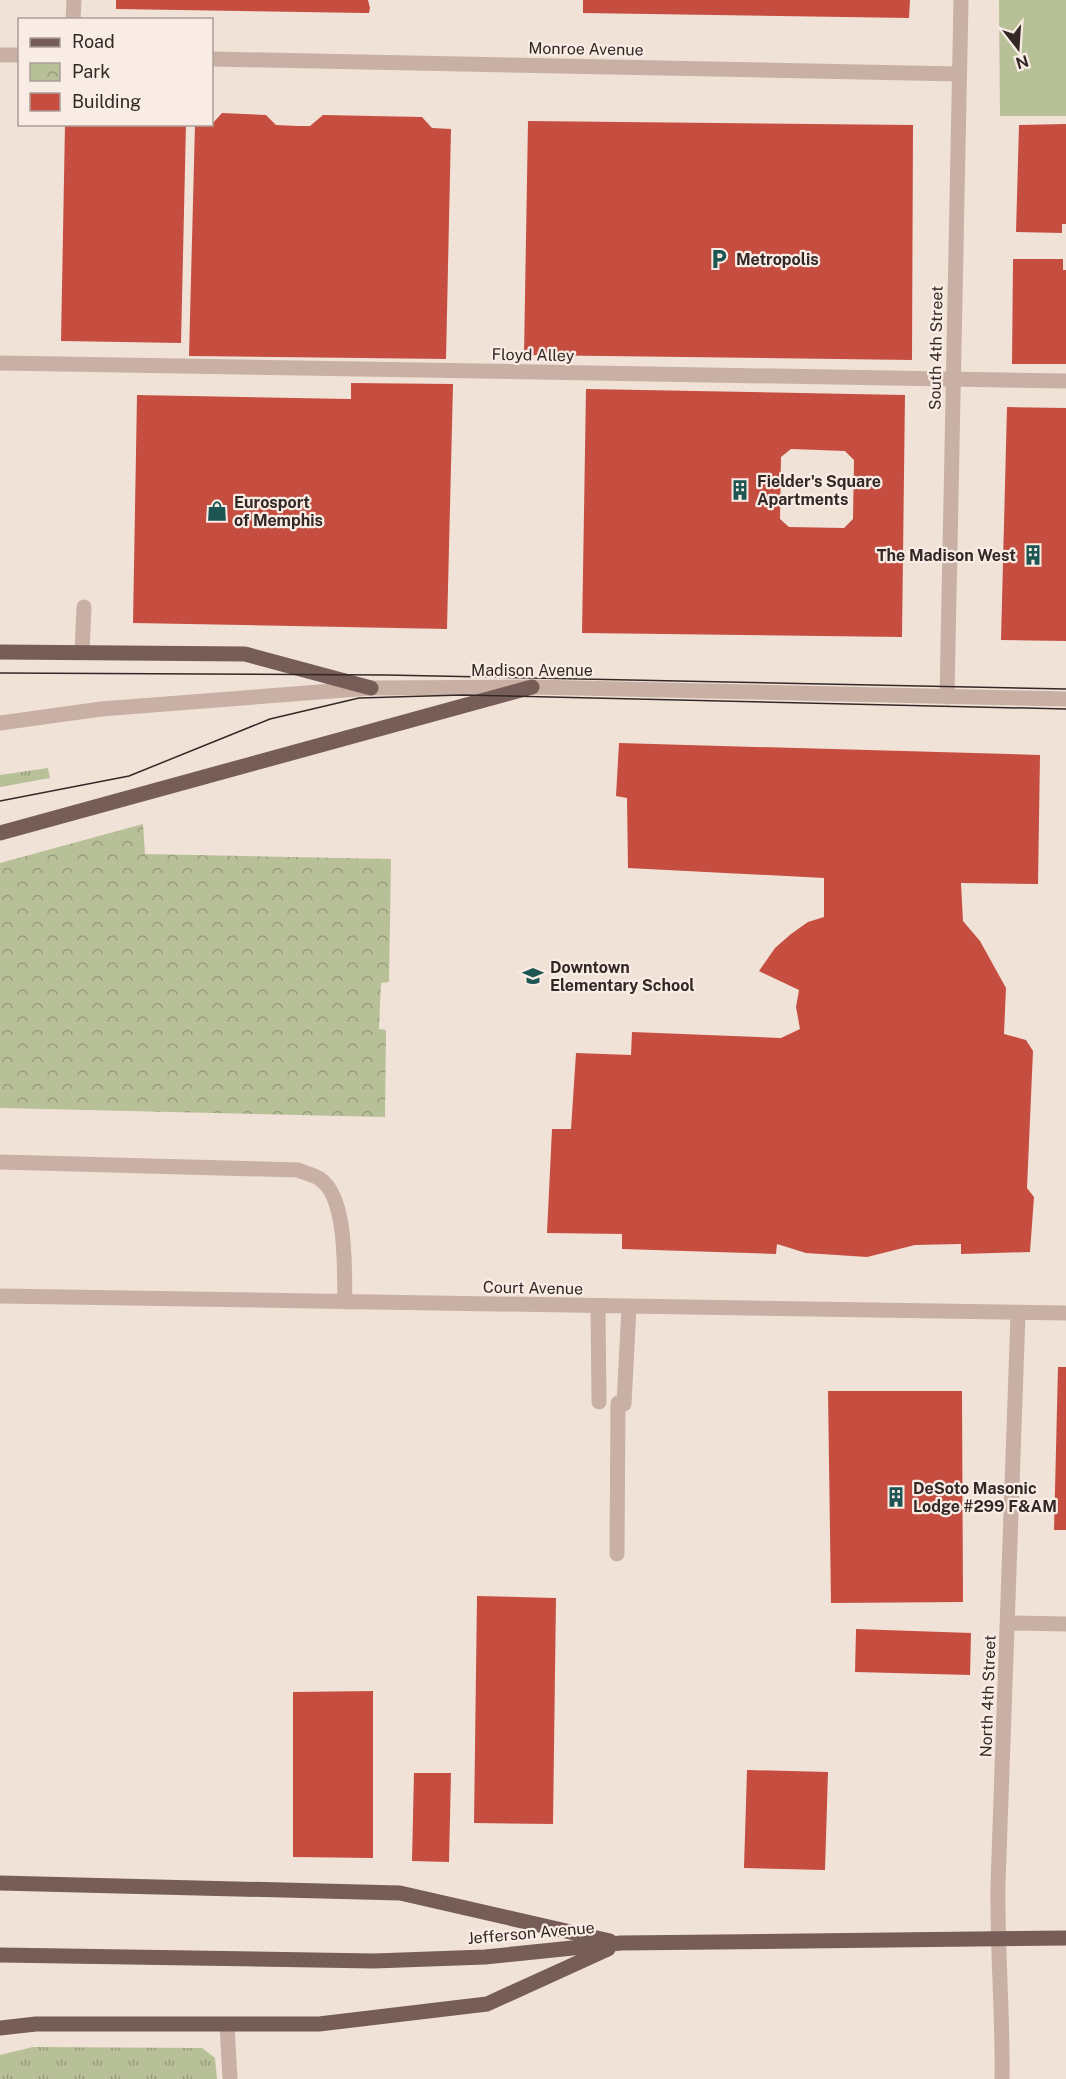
<svg xmlns="http://www.w3.org/2000/svg" width="1066" height="2079" viewBox="0 0 1066 2079" font-family="'Public Sans',sans-serif">
<style>
.grass{fill:url(#grass-tufts)}
.park{fill:url(#park-crowns)}
.garden{fill:#b8c098}
.building{fill:#c64e41;fill-rule:evenodd}
.lines{fill:none;stroke-linecap:round;stroke-linejoin:round}
.minor{stroke:#c9b0a4;stroke-width:15}
.major{stroke:#765d57;stroke-width:15}
.tram{stroke:#342826;stroke-width:1.5}
.labels{text-anchor:middle;dominant-baseline:central;stroke-width:4.5;stroke-linejoin:round;paint-order:stroke}
.street-label{font-size:16px;fill:#342826;stroke:#f9ece4}
.poi-label{font-size:16px;font-weight:bold;fill:#342826;stroke:#f9ece4;text-anchor:start}
</style>
<defs>
<pattern id="grass-tufts" width="24" height="20" patternUnits="userSpaceOnUse" patternTransform="scale(1.5)"><rect width="24" height="20" fill="#b8c098"/><path d="M3 7l-1-3M5 7V3M7 7l1-3M15 17l-1-3M17 17v-4M19 17l1-3" fill="none" stroke="#969c7c"/></pattern>
<pattern id="park-crowns" width="20" height="18" patternUnits="userSpaceOnUse" patternTransform="scale(1.5)"><rect width="20" height="18" fill="#b8c098"/><path d="M2 6a3 3 0 1 1 6 0M12 15a3 3 0 1 1 6 0" fill="none" stroke="#969c7c"/></pattern>
</defs>
<rect width="100%" height="100%" fill="#f1e2d8"/>
<path class="grass" d="M48 768 50 778 0 787V775Z
M33 2047 202 2048 215 2058 217 2079H0V2055Z"/>
<path class="park" d="M143 824 145 854 391 859 389 982 381 983 379 1029 386 1030 385 1117 0 1108V863Z"/>
<path class="garden" d="M999 0H1066V116H1000Z"/>
<path class="building" d="M116 0H368L370 8 369 13H364L116 9Z
M583 0H910L909 18 583 13Z
M222 113 266 115 276 125 298 126H310L323 115 422 117 432 128 451 129 446 359 189 356 195 124H212Z
M528 121 913 125 912 360 524 355Z
M65 124H186L181 343 61 341Z
M1066 124V224H1062V233L1016 232 1019 125Z
M1013 259H1063V270H1066V364H1012Z
M351 383 453 384 447 629 133 623 137 395 351 399Z
M586 389 905 395 902 637 582 633ZM791 449 845 451 854 460 853 519 844 528 789 527 780 519 781 457Z
M1007 407 1066 408V641L1001 640Z
M619 743 1040 755 1038 884 961 883 963 921 980 941 1006 988 1004 1034 1026 1040 1033 1051 1027 1188 1034 1197 1030 1252 961 1254V1244L915 1245 867 1257 806 1253 777 1244 776 1254 622 1249V1234L547 1233 552 1129H571L576 1053 631 1055 632 1032 781 1038 800 1029 796 1007 799 990 759 971 775 948 791 934 808 922 824 917V878L628 868 627 798 616 796Z
M1058 1367H1066V1530H1054Z
M828 1391H962L963 1602 831 1603Z
M477 1596 556 1598 553 1824 474 1823Z
M856 1629 971 1633 970 1675 855 1672Z
M373 1691V1858L293 1857V1692Z
M747 1770 828 1772 825 1870 744 1868Z
M414 1773H451L449 1862 412 1861Z"/>
<g class="lines">
<path class="minor" d="M73 20 74 0
M0 55H20
M212 59 959 74
M0 363 1066 381
M82 652 84 607
M947 697 961 0
M0 723 101 709 371 688 532 687 1066 699
M0 1162 298 1170C305 1173 314 1175 320 1179 348 1198 344 1272 345 1302
M0 1296 1066 1313
M598 1308 599 1402
M624 1404 629 1307
M617 1554 618 1403
M1009 1623 1066 1624
M227 2025 230 2079
M1002 2079C1003 2014 997 1949 998 1884L1018 1314"/>
<path class="major" d="M0 652 245 654 371 688
M0 833 532 687
M0 1883 400 1893 610 1941
M0 1955 374 1961 485 1957 621 1943 1066 1938
M0 2028 36 2024H319L487 2004 608 1949"/>
<path class="tram" d="M0 673 386 675 1066 689
M0 801 129 776 270 719 359 698 462 695 1066 709"/>
</g>
<defs>
<g id="parking-bare" transform="scale(1.62)"><path d="M-3.5-5.5H1a3.5 3.5 0 0 1 0 7H-1V5.5H-3.5ZM-1-3.4V-.6H.8a1.4 1.4 0 0 0 0-2.8Z" fill="#1c5551" stroke="#f9ece4" stroke-width="2.5" paint-order="stroke"/></g>
<g id="building-bare" transform="scale(1.62)"><path d="M-4-6H4V6H1V3H-1V6H-4ZM-2.5-4.3h1.7v1.8h-1.7ZM.8-4.3h1.7v1.8H.8ZM-2.5-1h1.7V.8h-1.7ZM.8-1h1.7V.8H.8Z" fill="#1c5551" stroke="#f9ece4" stroke-width="2.5" paint-order="stroke"/></g>
<g id="shop-bare" transform="scale(1.62)"><path d="M-5-2.5h2.3a2.7 3.5 0 0 1 5.4 0H5L5.5 6h-11ZM-1.5-2.5h3a1.5 2.3 0 0 0-3 0Z" fill="#1c5551" stroke="#f9ece4" stroke-width="2.5" paint-order="stroke"/></g>
<g id="school-bare" transform="scale(1.62)"><path d="M0-5L7-2L0 1L-7-2ZM-4 1L0 2.5L4 1V4Q0 6-4 4Z" fill="#1c5551" stroke="#f9ece4" stroke-width="2.5" paint-order="stroke"/></g>
</defs>
<g fill-rule="evenodd">
<use href="#parking-bare" x="719" y="259"/>
<use href="#building-bare" x="740" y="490"/>
<use href="#shop-bare" x="217" y="511"/>
<use href="#building-bare" x="1033" y="555"/>
<use href="#school-bare" x="533" y="976"/>
<use href="#building-bare" x="896" y="1497"/>
</g>
<g class="labels">
<g class="street-label">
<text transform="translate(586 49) rotate(1)">Monroe Avenue</text>
<text transform="translate(936 348) rotate(-89)">South 4th Street</text>
<text transform="translate(533 355) rotate(1)">Floyd Alley</text>
<text x="532" y="670">Madison Avenue</text>
<text transform="translate(533 1288) rotate(1)">Court Avenue</text>
<text transform="translate(988 1696) rotate(-88)">North 4th Street</text>
<text transform="translate(531 1933) rotate(-5)">Jefferson Avenue</text>
</g>
<g class="poi-label">
<text x="736" y="259">Metropolis</text>
<text x="757" y="481">Fielder's Square<tspan x="757" dy="18">Apartments</tspan></text>
<text x="234" y="502">Eurosport<tspan x="234" dy="18">of Memphis</tspan></text>
<text x="1016" y="555" text-anchor="end">The Madison West</text>
<text x="550" y="967">Downtown<tspan x="550" dy="18">Elementary School</tspan></text>
<text x="913" y="1488">DeSoto Masonic<tspan x="913" dy="18">Lodge #299 F&amp;AM</tspan></text>
</g>
</g>
<rect x="18" y="18" width="195" height="108" fill="#f9ece4" stroke="#aa9e98" stroke-width="1.5"/>
<rect x="30" y="38" width="30" height="9" fill="#765d57" stroke="#aa9e98" stroke-width="1.5"/>
<text x="72" y="48" font-size="18" fill="#342826">Road</text>
<rect x="30" y="63" width="30" height="18" fill="url(#park-crowns)" stroke="#aa9e98" stroke-width="1.5"/>
<text x="72" y="78" font-size="18" fill="#342826">Park</text>
<rect x="30" y="93" width="30" height="18" fill="#c64e41" stroke="#aa9e98" stroke-width="1.5"/>
<text x="72" y="108" font-size="18" fill="#342826">Building</text>
<g transform="translate(1018 48) rotate(163)" stroke="#f9ece4" stroke-width="4.5" paint-order="stroke">
<path d="M0-4.5L10 22L0 15L-10 22Z" fill="#342826"/>
<text y="-9" font-size="16" font-weight="bold" text-anchor="middle" fill="#342826">N</text>
</g>
</svg>
